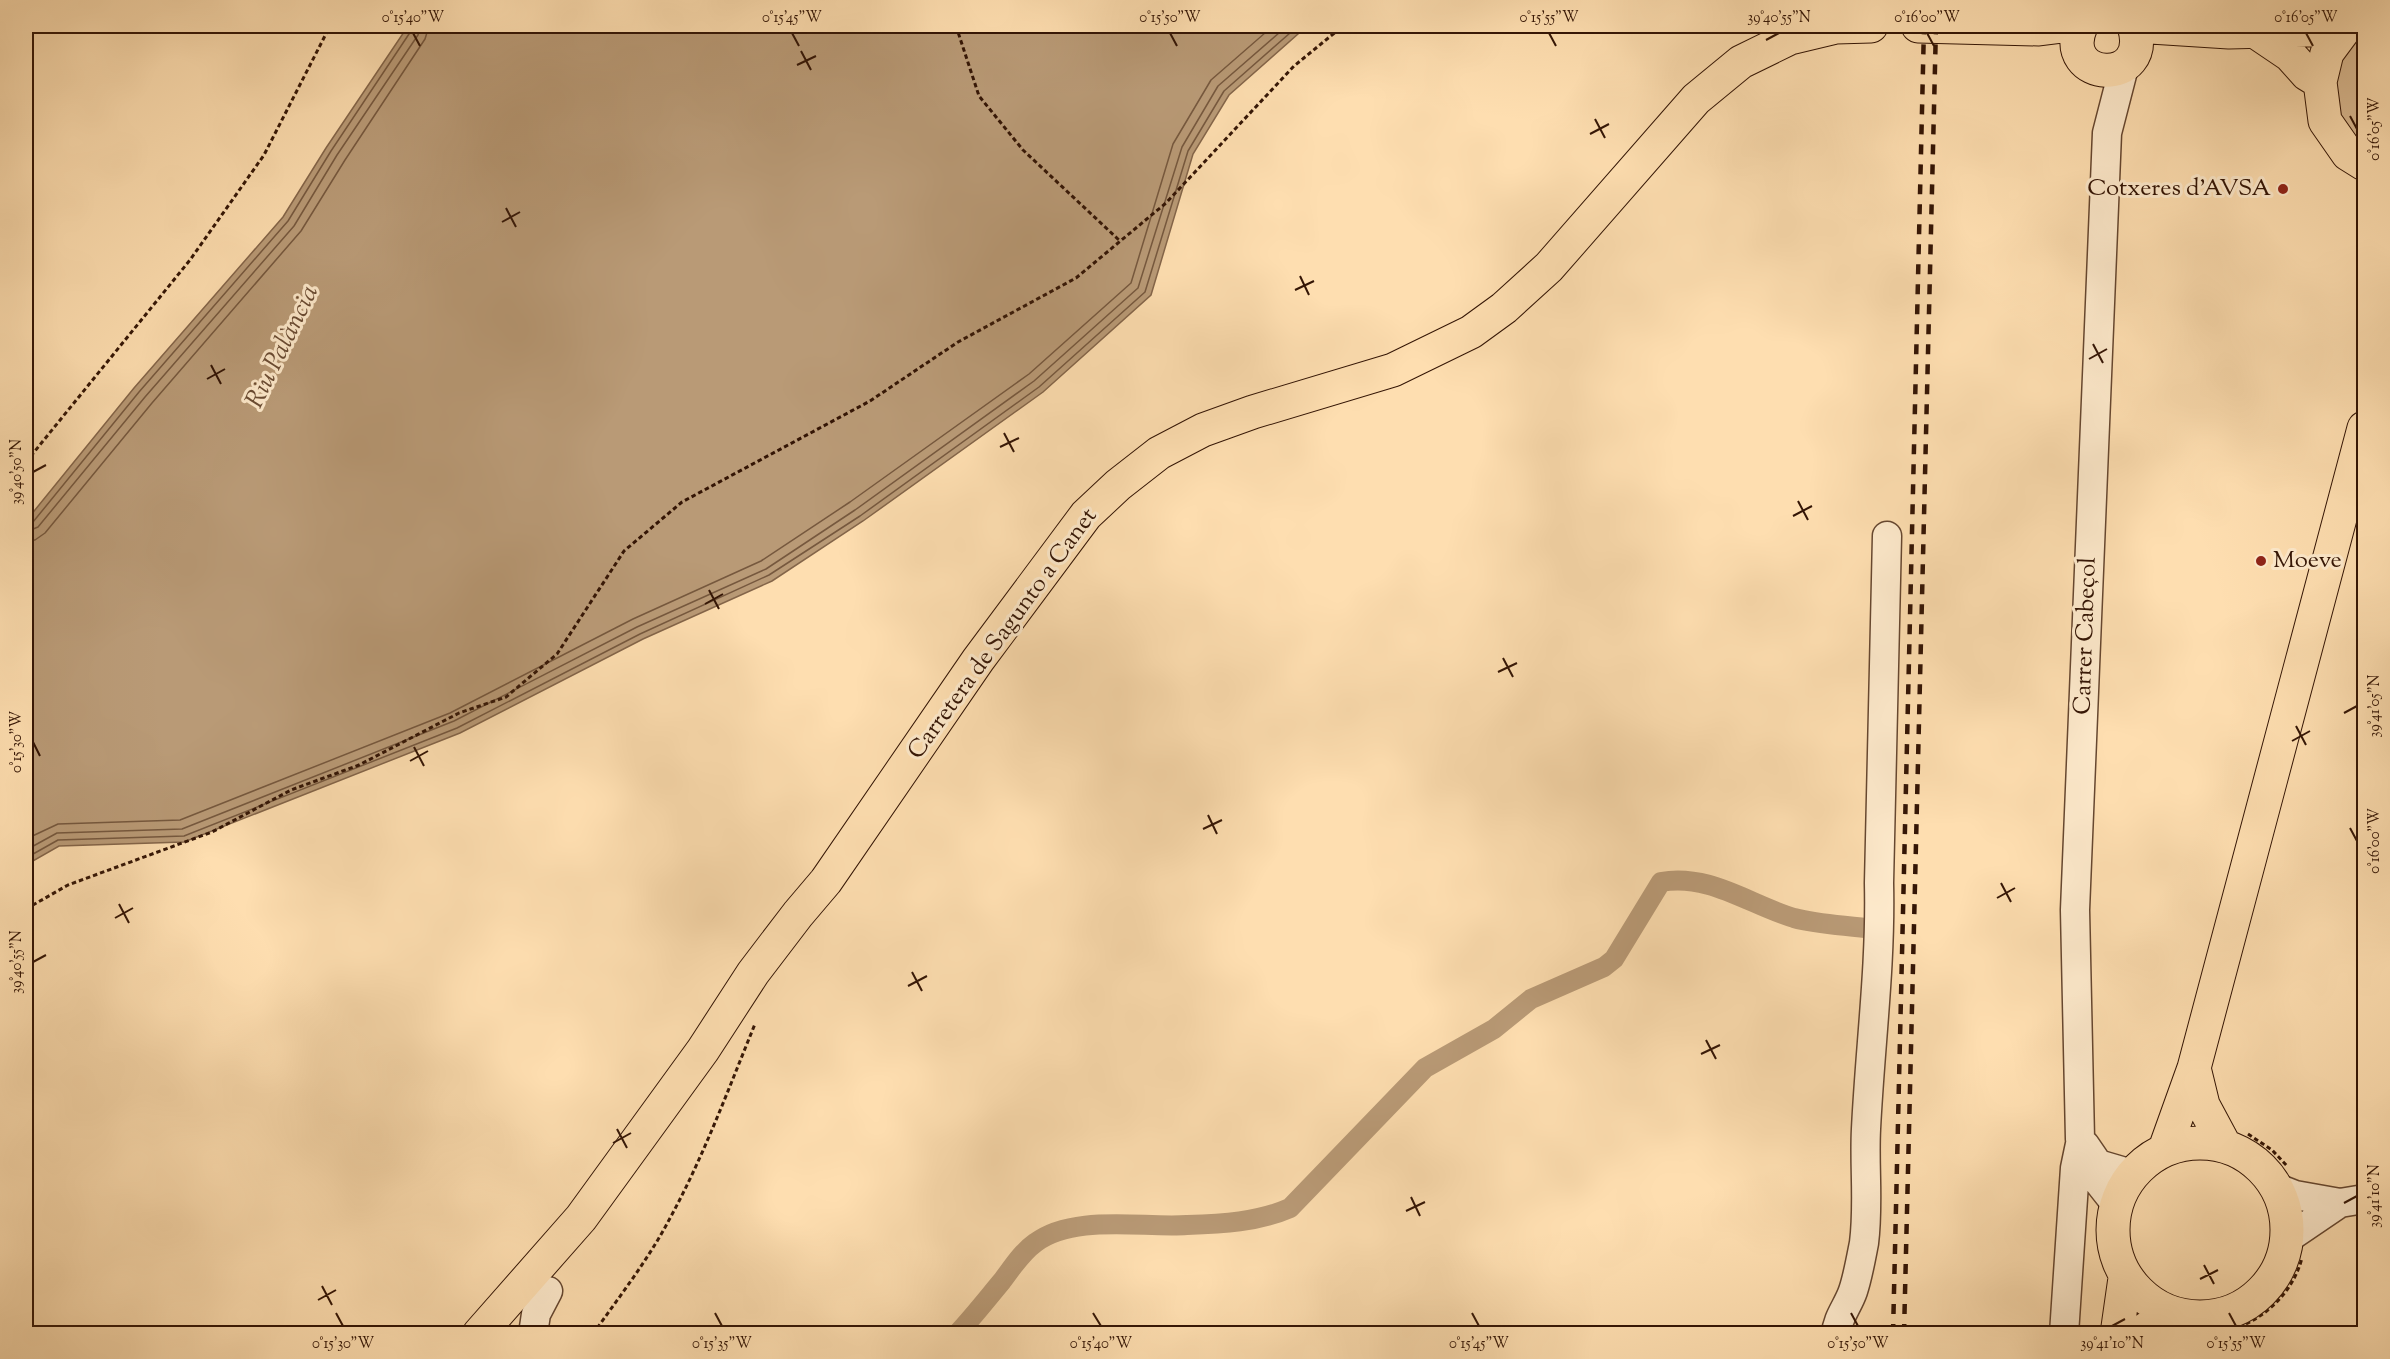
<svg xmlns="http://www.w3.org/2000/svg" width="2390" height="1359" viewBox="0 0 2390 1359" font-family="'Sorts Mill Goudy',serif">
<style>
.green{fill:#dcbc93;stroke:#88684c;stroke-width:1.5}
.water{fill:#b99a76;stroke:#846549;stroke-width:1.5}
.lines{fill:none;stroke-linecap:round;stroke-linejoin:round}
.shore{stroke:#76583e;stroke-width:1.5}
.canal{stroke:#b99a76;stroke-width:20}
.minor-casing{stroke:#664730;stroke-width:31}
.major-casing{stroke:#341505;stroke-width:35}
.path{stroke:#341505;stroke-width:3;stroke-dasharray:4.5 3;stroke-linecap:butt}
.minor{stroke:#feeacc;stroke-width:28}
.major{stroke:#fedeb0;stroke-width:33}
.rail{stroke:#341505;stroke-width:4.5;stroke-dasharray:10 10;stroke-linecap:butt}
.ticks{fill:none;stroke:#341505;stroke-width:2}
.poi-dot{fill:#8f2418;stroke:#feeacc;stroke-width:2}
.labels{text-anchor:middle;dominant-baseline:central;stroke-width:6;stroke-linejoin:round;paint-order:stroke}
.poi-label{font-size:24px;fill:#341505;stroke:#feeacc;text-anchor:end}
.street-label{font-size:24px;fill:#341505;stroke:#feeacc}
.water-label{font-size:26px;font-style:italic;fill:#694a32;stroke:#feeacc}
.neatline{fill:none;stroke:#341505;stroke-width:2}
.ticks-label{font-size:15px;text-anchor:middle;fill:#341505}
</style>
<rect width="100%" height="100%" fill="#fedeb0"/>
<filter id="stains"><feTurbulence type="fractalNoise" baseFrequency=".00333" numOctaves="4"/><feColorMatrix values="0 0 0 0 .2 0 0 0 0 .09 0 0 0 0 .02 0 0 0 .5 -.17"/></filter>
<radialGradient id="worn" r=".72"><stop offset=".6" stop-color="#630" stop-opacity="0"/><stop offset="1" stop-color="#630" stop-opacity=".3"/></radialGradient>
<path class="green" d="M2364 29V149C2357 138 2341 122 2337 110 2325 81 2342 47 2364 29Z"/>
<path class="water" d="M408 26H1307L1229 95 1193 154 1151 295 1043 392 863 521 772 581 643 639 460 733 184 842 59 846 26 865V521L134 388 283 217 326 148Z"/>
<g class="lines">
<path class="shore" d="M26 525 33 522 139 392 288 221 331 151 411 31 412 26
M26 532 38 527 145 397 294 226 337 155 418 35 420 26
M26 541 35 540 45 533 152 403 301 231 345 160 425 39 429 26
M26 839 58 824 180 820 450 713 633 619 761 561 850 502 1029 374 1131 283 1173 144 1211 80 1273 26
M26 850 57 833 182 829 454 721 637 627 766 569 855 510 1034 381 1138 288 1182 147 1218 86 1287 26
M26 858 58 840 184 836 457 728 640 634 769 575 860 516 1039 387 1145 292 1188 151 1224 91 1298 26"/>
<path class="canal" d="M957 1334C973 1317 987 1299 1002 1281 1012 1268 1021 1253 1035 1243 1073 1214 1141 1228 1187 1225 1222 1224 1258 1222 1290 1208L1425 1068 1494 1029 1531 999 1604 967 1614 959 1661 882C1709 873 1750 905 1794 918 1820 925 1846 925 1873 929"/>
<g class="minor-casing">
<path id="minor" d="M2085 1145 2098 1164 2132 1174
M2277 1188 2295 1195 2340 1203 2364 1199
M2115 1203 2089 1170 2080 1139 2075 910 2107 133 2124 67
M2287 1239 2340 1203
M533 1334 536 1314 548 1291
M1836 1334C1837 1318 1848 1306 1853 1291 1858 1276 1861 1258 1864 1243 1869 1204 1864 1167 1866 1129 1870 1047 1881 965 1879 883L1887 536
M2064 1334 2075 1168 2080 1144"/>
</g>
<g class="major-casing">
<path id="major" d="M1918 26 2039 29 2063 26
M2081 26C2057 82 2153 88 2134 26
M2135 26 2229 32 2342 29
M2347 26 2327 53 2320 82 2325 121 2348 154 2364 164
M2256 32 2290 55 2307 74 2320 82
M2194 1068 2203 1105 2225 1146
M2113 1230a87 87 0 1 1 174 0a87 87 0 1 1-174 0Z
M2165 1149 2194 1068 2364 428
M479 1334 581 1218 703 1050 753 973 798 914 826 881 978 660 1086 515 1118 485 1159 453 1203 430 1253 412 1393 370 1471 332 1504 308 1549 267 1696 99 1741 62 1790 38 1836 27 1871 26
M2117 1334 2125 1278
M2139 1334 2169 1313"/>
</g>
<path class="path" d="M956 26 979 96 1023 150 1120 241
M26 462 190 260 264 155 330 26
M26 909 68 885 212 832 291 790 359 765 459 713 506 697 557 654 624 551 682 502 870 401 958 342 1076 278 1166 203 1294 66 1343 26
M2248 1134 2272 1150 2287 1166
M593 1334C619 1297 648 1260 669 1220 703 1158 728 1090 755 1024
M2210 1334C2252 1330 2291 1300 2302 1258"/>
<use href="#minor" class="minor"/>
<use href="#major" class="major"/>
<path class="rail" d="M1893 1334 1924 26
M1904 1334 1936 26"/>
</g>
<path class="ticks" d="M413 33 420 46M792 33 799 46M1170 33 1177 46M1549 33 1556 46M1927 33 1934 46M2306 33 2313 46M1766 40 1779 33M801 51 811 70M797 65 816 56M2350 116 2357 129M1595 119 1605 138M1590 134 1609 124M506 208 516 227M502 222 520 212M1300 276 1309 295M1295 290 1314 281M2093 344 2103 363M2089 359 2107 349M211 365 221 384M207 379 225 369M1004 433 1014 452M1000 447 1019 438M33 472 46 465M1798 501 1808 520M1793 516 1812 506M709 590 719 609M705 604 723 594M1503 658 1513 677M1498 672 1517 663M2344 713 2357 706M2296 726 2306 745M2292 741 2310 731M33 742 40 756M414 747 424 766M410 761 428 751M1208 815 1217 834M2350 828 2357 841M1203 829 1222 820M2001 883 2011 902M1997 898 2015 888M119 904 129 923M115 918 133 908M33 962 46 955M912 972 922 991M908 986 927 976M1706 1040 1716 1059M1701 1054 1720 1045M617 1129 627 1148M613 1143 631 1133M1411 1197 1420 1216M2344 1203 2357 1196M1406 1211 1425 1202M2204 1265 2214 1284M2200 1279 2218 1270M322 1286 332 1305M318 1300 336 1290M336 1313 343 1326M715 1313 722 1326M1093 1313 1101 1326M1472 1313 1479 1326M1851 1313 1858 1326M2229 1313 2236 1326M2112 1326 2125 1319"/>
<g class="poi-dot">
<circle cx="2283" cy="189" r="6"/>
<circle cx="2261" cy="561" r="6"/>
</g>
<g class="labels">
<g class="poi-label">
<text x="2271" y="189">Cotxeres d'AVSA</text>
<text x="2273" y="561" text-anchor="start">Moeve</text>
</g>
<g class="street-label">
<text transform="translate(1003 634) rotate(-54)">Carretera de Sagunto a Canet</text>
<text transform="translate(2086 636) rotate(-88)">Carrer Cabeçol</text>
</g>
<g class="water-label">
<text transform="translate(283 347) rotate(-64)">Riu Palància</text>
</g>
</g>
<rect width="2390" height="1359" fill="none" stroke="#fedeb0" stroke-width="66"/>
<rect x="33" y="33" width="2324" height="1293" class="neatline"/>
<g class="ticks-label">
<text x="413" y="22">0°15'40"W</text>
<text x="792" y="22">0°15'45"W</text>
<text x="1170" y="22">0°15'50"W</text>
<text x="1549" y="22">0°15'55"W</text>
<text x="1779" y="22">39°40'55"N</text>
<text x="1927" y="22">0°16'00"W</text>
<text x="2306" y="22">0°16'05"W</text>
<text transform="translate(2374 129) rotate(-90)" y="5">0°16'05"W</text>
<text transform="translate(16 472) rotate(-90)" y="5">39°40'50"N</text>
<text transform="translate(2374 706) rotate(-90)" y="5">39°41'05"N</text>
<text transform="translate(16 742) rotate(-90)" y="5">0°15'30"W</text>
<text transform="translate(2374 841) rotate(-90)" y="5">0°16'00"W</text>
<text transform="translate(16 962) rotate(-90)" y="5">39°40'55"N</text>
<text transform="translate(2374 1196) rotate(-90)" y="5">39°41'10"N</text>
<text x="343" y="1348">0°15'30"W</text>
<text x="722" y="1348">0°15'35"W</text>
<text x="1101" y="1348">0°15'40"W</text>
<text x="1479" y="1348">0°15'45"W</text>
<text x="1858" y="1348">0°15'50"W</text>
<text x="2112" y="1348">39°41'10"N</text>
<text x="2236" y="1348">0°15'55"W</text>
</g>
<rect width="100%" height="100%" filter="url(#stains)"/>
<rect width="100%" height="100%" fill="url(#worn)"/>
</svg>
